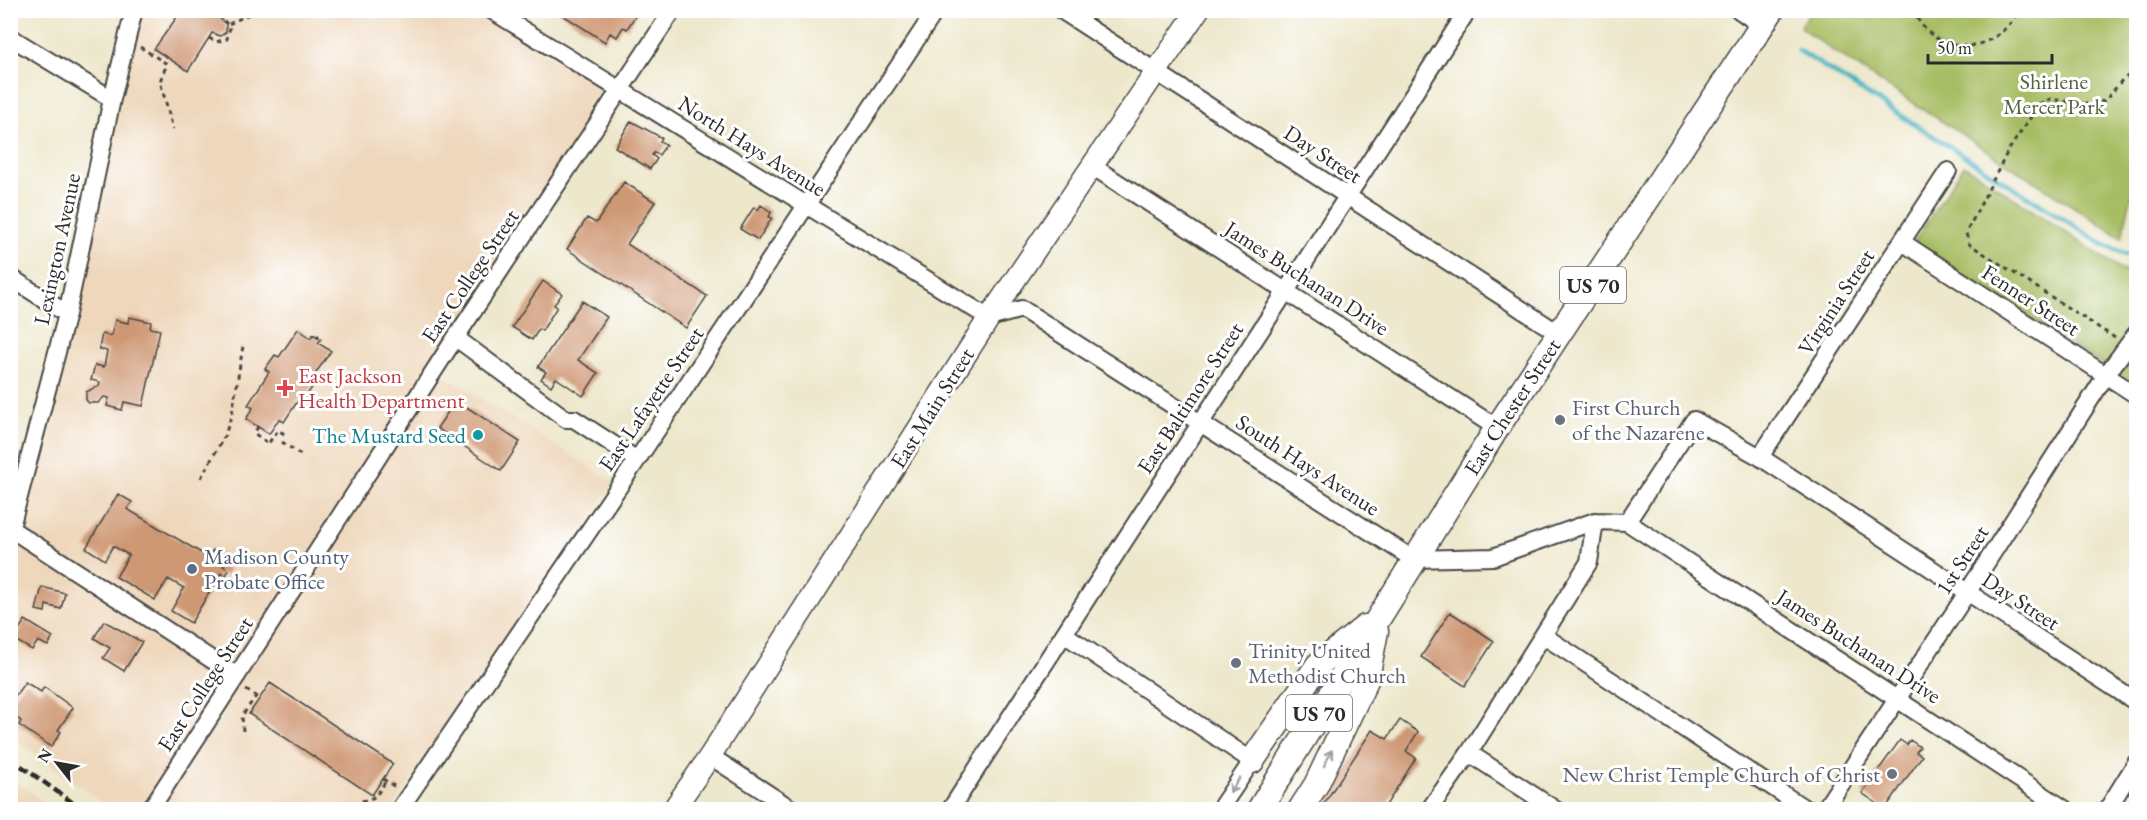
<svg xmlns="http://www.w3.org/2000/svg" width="2147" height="820" viewBox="0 0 2147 820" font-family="'EB Garamond',serif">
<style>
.built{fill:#eed7bb}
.green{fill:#a7bd63;stroke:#697447;stroke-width:1.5}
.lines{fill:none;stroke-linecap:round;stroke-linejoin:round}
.stream{stroke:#46b2c2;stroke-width:5}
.building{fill:#cf9874}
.minor-casing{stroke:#484743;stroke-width:20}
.major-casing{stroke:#484743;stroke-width:24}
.highway-casing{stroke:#484743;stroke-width:27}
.path{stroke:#484743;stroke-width:3;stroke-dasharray:4.5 4.5;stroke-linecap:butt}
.minor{stroke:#fff;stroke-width:16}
.major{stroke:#fff;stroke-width:21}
.highway{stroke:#fff;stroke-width:24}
.rail{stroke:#2b2b2b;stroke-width:4.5;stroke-dasharray:9 4.5;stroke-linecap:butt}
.oneway{stroke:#a0a0a0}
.health-dot{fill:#e0444e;stroke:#fff;stroke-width:2}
.worship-dot{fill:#6b7280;stroke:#fff;stroke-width:2}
.culture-dot{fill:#0f9aa8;stroke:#fff;stroke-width:2}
.service-dot{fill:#5c6f8a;stroke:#fff;stroke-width:2}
.labels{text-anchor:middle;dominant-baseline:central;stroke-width:6;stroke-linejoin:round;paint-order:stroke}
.shield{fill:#fff;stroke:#6b6b6b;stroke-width:1.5}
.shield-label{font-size:21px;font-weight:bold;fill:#2b2b2b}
.park-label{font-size:22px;fill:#565e3f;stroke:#fff}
.street-label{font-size:22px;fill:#2b2b2b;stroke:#fff}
.health-label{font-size:22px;fill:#be3a42;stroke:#fff;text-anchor:start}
.worship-label{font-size:22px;fill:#5b616d;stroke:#fff;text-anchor:start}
.culture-label{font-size:22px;fill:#0d838f;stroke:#fff;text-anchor:end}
.service-label{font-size:22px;fill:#4e5e75;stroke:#fff;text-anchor:start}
</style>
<rect width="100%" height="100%" fill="#fff"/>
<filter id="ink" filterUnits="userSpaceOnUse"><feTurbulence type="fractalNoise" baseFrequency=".0167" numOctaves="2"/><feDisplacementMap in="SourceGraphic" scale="12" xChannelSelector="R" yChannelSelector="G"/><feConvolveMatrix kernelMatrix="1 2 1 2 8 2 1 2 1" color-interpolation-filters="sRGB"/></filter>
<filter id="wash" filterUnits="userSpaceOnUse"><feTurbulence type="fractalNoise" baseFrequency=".008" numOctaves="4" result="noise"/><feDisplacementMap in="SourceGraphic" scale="24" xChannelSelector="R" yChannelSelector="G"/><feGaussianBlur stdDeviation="1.35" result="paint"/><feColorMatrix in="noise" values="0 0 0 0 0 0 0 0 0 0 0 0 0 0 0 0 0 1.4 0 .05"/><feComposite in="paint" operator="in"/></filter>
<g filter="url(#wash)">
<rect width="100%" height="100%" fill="#ede7cb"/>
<path class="built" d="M142 11H475L611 94 430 367 614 482 392 809H111L11 736V567Z
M11 778 53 809H11Z"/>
<path class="green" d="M1812 10 2136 11V177L2122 238 1833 51 1800 27Z
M1964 165 2136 279V387L1914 242Z"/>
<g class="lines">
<path class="stream" d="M1798 50 2104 245 2136 258"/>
</g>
<g id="blocks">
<path class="building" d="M182 10H227L221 20 226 24V32L220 36 212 33 188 71 154 49Z
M555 10H639L627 29 623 27 617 37 610 33 605 42Z
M631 121 662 138 660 141 666 145 659 155 654 152 652 155 657 159 650 169 615 147Z
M624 182 655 202 627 244 707 296 686 328 567 249 587 218 596 223Z
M761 205 771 212 769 217 772 218 758 240 740 229 754 207 758 210Z
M543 281 562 294 554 305 557 307 542 331 539 329 532 340 512 327Z
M582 301 607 317 578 360 598 373 583 396 556 378 551 386 541 379 546 372 538 367Z
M129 317 151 322 150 328 160 330 143 406 124 402 122 410 107 406 109 398 104 397 98 403H89L86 400V392L99 386 100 382 91 380 95 365 104 367 107 351 99 349 102 334 111 336 115 320 128 323Z
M298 329 311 338 313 334 321 339 318 343 331 351 313 377 317 380 305 398 301 396 284 422 279 419 269 434 246 419 253 408 248 405 269 372 265 369 275 355 279 357Z
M456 400 520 442 501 471 437 428Z
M118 494 132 502 127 509 208 557 213 550 228 558 223 566 229 570 226 575 221 573 191 623 171 611 184 588 168 579 155 600 116 577 129 555 113 546 105 560 86 548Z
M42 587 65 593 61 609 46 605 45 612 36 610Z
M1450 612 1494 641 1465 686 1421 657Z
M25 620 53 637 48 646 38 641 32 650 13 639Z
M104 621 142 642 124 671 103 658 110 648 94 638Z
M25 682 41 692 44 687 73 708 58 730 61 732 51 747 19 725 21 721 10 713V703Z
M270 683 393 764 372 795 249 714Z
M1400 720 1418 732 1406 751 1416 758 1383 810H1329L1323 805 1372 730 1387 739Z
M1900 740 1907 745 1910 740 1920 747 1916 752 1922 756 1885 809 1862 793Z"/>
</g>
</g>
<g filter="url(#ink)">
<use href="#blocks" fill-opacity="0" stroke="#484743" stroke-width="1.5"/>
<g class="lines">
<g class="minor-casing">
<path id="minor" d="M491 10 989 318 1022 309 1413 559 1493 557 1595 521 1627 522
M1061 10 1561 335
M1739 10 1762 26
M10 37 112 99
M1092 166 1497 428
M1902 242 2136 395
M10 277 67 314
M456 338 566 419H574L637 460
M1760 457 1948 171
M1627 522 1694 420 1760 457 2136 702
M1627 522 2066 810
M11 529 237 676
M10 531 67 314 112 99 134 10
M1064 634 1252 761 1219 810
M1544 636 1807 810
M1469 753 1556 810
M710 756 793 810
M150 810 450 346 673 10
M399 810 637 460 936 10
M950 810 1468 10
M1429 810 1469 753 1589 562 1595 521
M1824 810 1967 593 2106 375 2136 334
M2107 810 2136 763"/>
</g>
<g class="major-casing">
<path id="major" d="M673 810 710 756 989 318 1198 10"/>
</g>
<g class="highway-casing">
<g id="highway">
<path d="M1252 761 1318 665 1365 627"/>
<path id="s1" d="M1259 810 1497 428 1772 10"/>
<path d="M1300 810 1316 785 1367 678 1376 631"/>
</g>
</g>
<path class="path" d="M1913 10C1935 60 1995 56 2019 10
M229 24 257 10
M209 38 216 42 227 39 230 27 222 19
M140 47 167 64 160 81 173 129
M317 337 319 335
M2115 338 1969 244 1966 233 2008 151 2039 105 2050 99 2087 104 2105 101 2123 79 2136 71
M258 427 254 433 268 444 278 430 286 435
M282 442 304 457
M201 478 225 435 232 414 243 346
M246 690 260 698
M243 731 242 716 256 696
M383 779 397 788
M353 804 375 797 386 781"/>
<use href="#minor" class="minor"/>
<use href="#major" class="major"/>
<use href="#highway" class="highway"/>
<path class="rail" d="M10 758 83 810"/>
</g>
<defs><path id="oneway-shaft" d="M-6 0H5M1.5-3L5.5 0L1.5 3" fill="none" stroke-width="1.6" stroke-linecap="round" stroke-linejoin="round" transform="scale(1.5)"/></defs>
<g class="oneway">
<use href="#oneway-shaft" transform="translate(1328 758) rotate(-64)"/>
<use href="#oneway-shaft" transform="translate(1235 785) rotate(124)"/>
</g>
</g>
<path class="health-dot" d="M282 379h6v6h6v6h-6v6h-6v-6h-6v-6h6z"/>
<g class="worship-dot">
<circle cx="1560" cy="420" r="6"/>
<circle cx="1236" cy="663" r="6"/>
<circle cx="1892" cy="774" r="6"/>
</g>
<circle class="culture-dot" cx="478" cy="435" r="6"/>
<circle class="service-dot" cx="192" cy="569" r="6"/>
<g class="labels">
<g class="shield">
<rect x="1560" y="267" width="66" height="36" rx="4.5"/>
<rect x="1286" y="695" width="66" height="36" rx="4.5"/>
</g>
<g class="shield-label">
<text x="1593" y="285">US 70</text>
<text x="1319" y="713">US 70</text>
</g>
<g class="park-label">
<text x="2054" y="81">Shirlene<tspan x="2054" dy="25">Mercer Park</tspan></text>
</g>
<g class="street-label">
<text transform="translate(752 146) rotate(32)">North Hays Avenue</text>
<text transform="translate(1323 154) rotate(33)">Day Street</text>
<text transform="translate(57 249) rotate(-78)">Lexington Avenue</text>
<text transform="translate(470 276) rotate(-56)">East College Street</text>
<text transform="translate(1307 278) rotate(33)">James Buchanan Drive</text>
<text transform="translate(2031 300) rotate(33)">Fenner Street</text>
<text transform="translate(1836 302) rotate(-57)">Virginia Street</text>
<text transform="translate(1190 398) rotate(-57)">East Baltimore Street</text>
<text transform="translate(651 399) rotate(-56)">East Lafayette Street</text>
<text transform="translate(932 408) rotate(-58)">East Main Street</text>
<text stroke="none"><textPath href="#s1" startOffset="476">East Chester Street</textPath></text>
<text transform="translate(1308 465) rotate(33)">South Hays Avenue</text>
<text transform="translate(1962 560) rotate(-57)">1st Street</text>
<text transform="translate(2021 601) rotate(33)">Day Street</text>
<text transform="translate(1859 646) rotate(33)">James Buchanan Drive</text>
<text transform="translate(205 684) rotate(-57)">East College Street</text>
</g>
<g class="health-label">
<text x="298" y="375">East Jackson<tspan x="298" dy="25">Health Department</tspan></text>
</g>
<g class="worship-label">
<text x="1572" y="407">First Church<tspan x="1572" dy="25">of the Nazarene</tspan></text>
<text x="1248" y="650">Trinity United<tspan x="1248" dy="25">Methodist Church</tspan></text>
<text x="1880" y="774" text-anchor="end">New Christ Temple Church of Christ</text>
</g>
<g class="culture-label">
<text x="466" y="435">The Mustard Seed</text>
</g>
<g class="service-label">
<text x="204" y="556">Madison County<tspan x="204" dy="25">Probate Office</tspan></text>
</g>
</g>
<rect width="2147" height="820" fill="none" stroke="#fff" stroke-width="36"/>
<g transform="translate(57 763) rotate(301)" stroke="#ffffff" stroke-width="4.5" paint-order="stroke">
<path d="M0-4.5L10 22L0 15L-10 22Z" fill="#2b2b2b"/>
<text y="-9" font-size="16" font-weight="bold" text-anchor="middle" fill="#2b2b2b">N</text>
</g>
<path d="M1928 54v9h124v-9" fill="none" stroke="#2b2b2b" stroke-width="3"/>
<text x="1937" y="54" font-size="18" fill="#2b2b2b" stroke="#ffffff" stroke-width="4.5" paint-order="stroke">50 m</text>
</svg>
